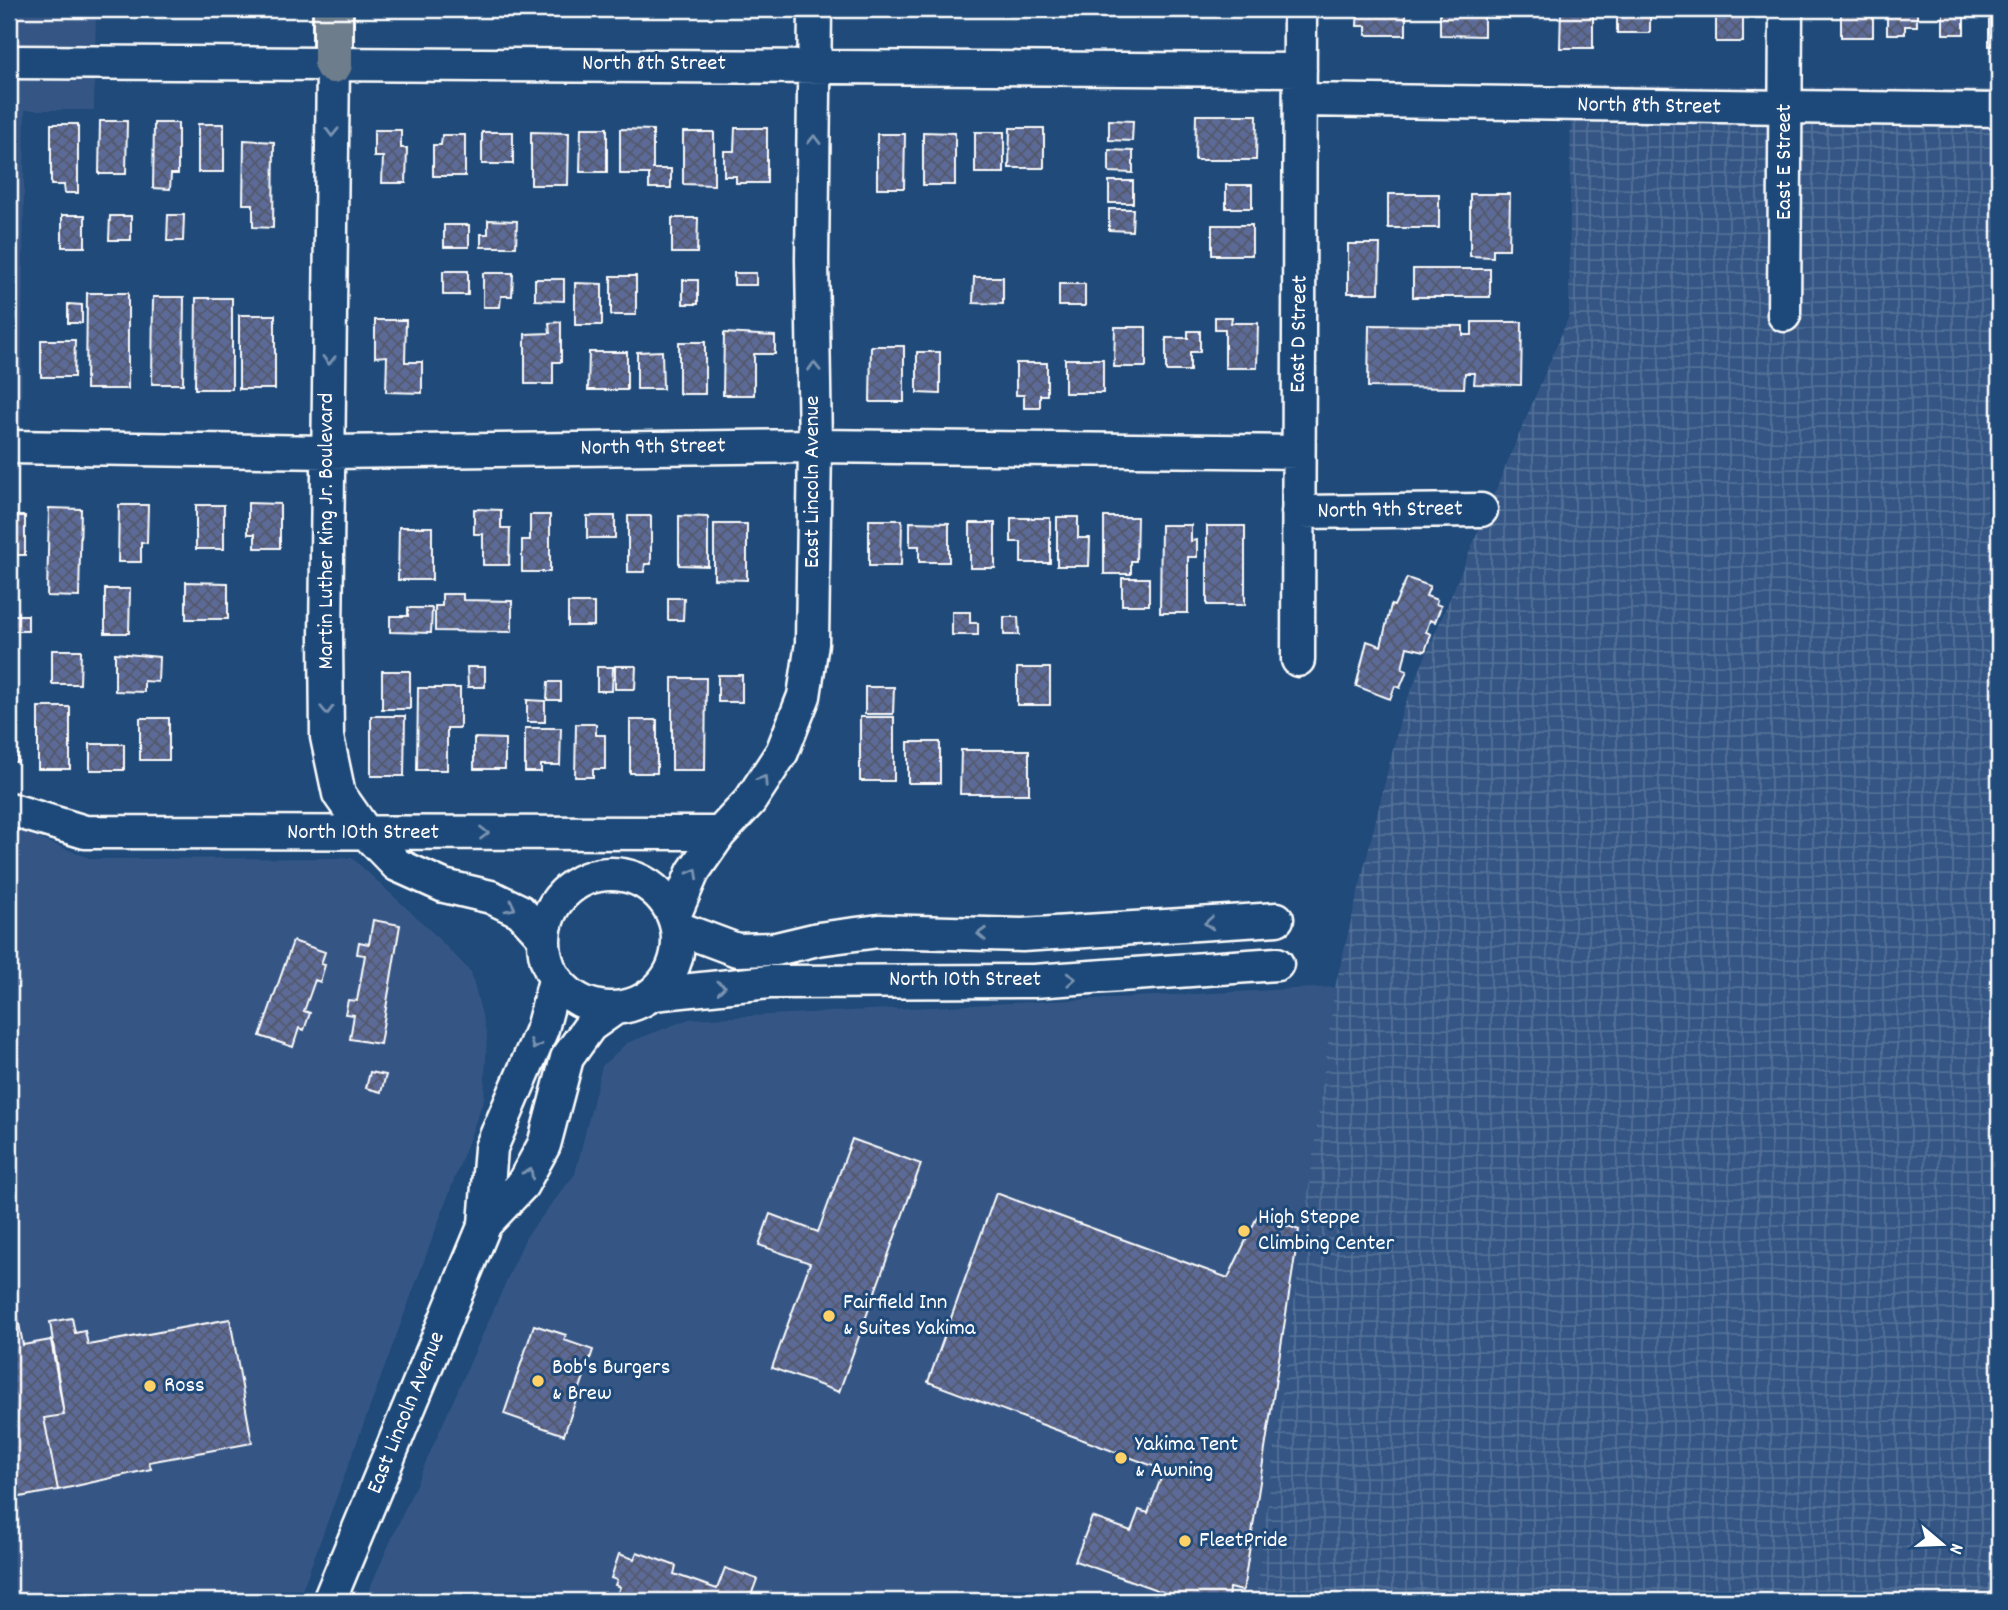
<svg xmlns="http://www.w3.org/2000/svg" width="2008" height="1610" viewBox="0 0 2008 1610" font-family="Dekko,sans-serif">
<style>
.built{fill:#355785}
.industrial{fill:url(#industrial-grid)}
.building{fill:url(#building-cross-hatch);stroke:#fff;stroke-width:2}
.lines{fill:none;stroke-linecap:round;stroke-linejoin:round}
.minor-casing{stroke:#fff;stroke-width:37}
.major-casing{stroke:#fff;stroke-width:44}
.minor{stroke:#1f4a7a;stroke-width:32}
.major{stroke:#6d7d8c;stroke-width:38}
.oneway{stroke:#7992af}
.poi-dot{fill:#ffd166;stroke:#1f4a7a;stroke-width:2.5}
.labels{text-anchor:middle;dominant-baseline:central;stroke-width:6;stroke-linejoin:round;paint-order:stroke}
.street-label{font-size:23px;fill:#fff;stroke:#1f4a7a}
.poi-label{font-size:23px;fill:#fff;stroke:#1f4a7a;text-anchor:start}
</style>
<defs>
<pattern id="industrial-grid" width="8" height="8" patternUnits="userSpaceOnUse" patternTransform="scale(1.75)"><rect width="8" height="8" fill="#355785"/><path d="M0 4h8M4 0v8" fill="none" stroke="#537097"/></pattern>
<pattern id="building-cross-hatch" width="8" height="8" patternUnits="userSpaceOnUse" patternTransform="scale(1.75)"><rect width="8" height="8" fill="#5b6b98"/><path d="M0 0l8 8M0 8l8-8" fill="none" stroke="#52586a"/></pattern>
</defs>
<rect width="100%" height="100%" fill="#1f4a7a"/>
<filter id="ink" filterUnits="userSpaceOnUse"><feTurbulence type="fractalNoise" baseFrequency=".0143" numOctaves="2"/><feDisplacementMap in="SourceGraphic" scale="14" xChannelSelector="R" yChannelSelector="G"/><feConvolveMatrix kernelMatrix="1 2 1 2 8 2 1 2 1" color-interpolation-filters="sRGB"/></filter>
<g filter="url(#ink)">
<path class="built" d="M9 9H96L94 110H25L21 430 9 429Z
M9 827 92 859 352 858 428 928 471 972 487 1035 484 1099 298 1601H9Z
M1335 987 1255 1601H364L526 1237 575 1174 602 1066 627 1043 689 1019Z"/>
<path class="industrial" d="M1571 84 1999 90V1601H1255L1335 987 1402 712 1569 316Z"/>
<path class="building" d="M573 9H618V11L573 12Z
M872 9H903V13H872Z
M1214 9H1246V13H1214Z
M1358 9H1406V35H1366V26H1357Z
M1440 9H1484V36L1440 35Z
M1501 9H1534V17H1501Z
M1561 9H1593V48H1560Z
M1617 9H1650V33H1617Z
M1663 9H1691V15H1663Z
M1716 9H1743V42H1716Z
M1841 9H1873V37H1841Z
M1887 9H1917V26H1905V34H1887Z
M1943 9H1964V34H1943Z
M1989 9H1999V46H1989Z
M1196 115H1257L1256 160H1195Z
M1109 120 1133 121 1132 141 1109 140Z
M100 121H127L126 174H99Z
M154 123H178V174H171L170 189 153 188Z
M51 124H78V193H65L64 185H51Z
M198 124H224V172H198Z
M581 128H607V172H580Z
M735 128H767V183H736V176H724V151H734Z
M1010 128H1044V168H1009Z
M620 129 653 130V169H671V188H649V174H620Z
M374 130H401V148H407L406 183H382L383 157H374Z
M482 132H513V164H482Z
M531 132 569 133 568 185H531Z
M683 132H714V185L683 184Z
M923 132 955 133V185H923Z
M975 132H1004V173H975Z
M877 134H905L904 188H877Z
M442 135H465V176H433V145H441Z
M244 140 274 142 273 228 253 227V204H243Z
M1109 150 1133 151V173L1109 172Z
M1109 181H1133V203H1109Z
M1226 185H1252V208H1226Z
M1388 194H1439V228H1388Z
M1470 194H1510L1509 249H1493V257L1470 256Z
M1109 209H1133L1132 231 1109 230Z
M62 215H85V247H62Z
M168 215H184L183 241H167Z
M110 216H131V240H109Z
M672 218H698L697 253H672Z
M488 220 517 221 516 247H481V234H488Z
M444 225H469V247H444Z
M1212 225H1252V255H1212Z
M1348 244H1380L1379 293H1348Z
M1413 269H1490V297H1413Z
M443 271H468V295H443Z
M483 273H513L512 296H501L500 307H483Z
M734 273H756V285H734Z
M611 276H636V315H611Z
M974 277H1003V304L973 303Z
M535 279H564V301L535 300Z
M683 280H698V304H683Z
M575 283 602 284V325H575Z
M1059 284H1085V306H1059Z
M87 293H128V389H86Z
M153 297H184L183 384H152Z
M196 298H232V389H195Z
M68 304 82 305V323H68Z
M239 315H275V389H239Z
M1215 317H1232L1231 323H1258L1257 368H1225V329H1215Z
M375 320H406L405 362H422V393L386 392 387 356 375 357Z
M561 322V362H553V384H525V334L550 333 549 323Z
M1472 322H1522L1521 385 1474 384 1475 373H1465L1464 388 1368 387 1369 325 1463 326V335H1472Z
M1115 327H1146V367H1114Z
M1188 331H1200V352H1190V371H1166V338H1188Z
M724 333 775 336V354H754V395H723Z
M41 340H75L74 377H41Z
M679 342H705V394H679Z
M871 346H904V402H870Z
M662 351 663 389H637V352Z
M589 352H627V390H588Z
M917 352H940V394L917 393Z
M1065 359H1103V393H1065Z
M1016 363H1047V395H1040V408H1024V395H1016Z
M248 503 280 504V548H255V534H248Z
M119 505H148L147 543 141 542V562H118Z
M196 505H224V549H196Z
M49 508 81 509 79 597 47 596Z
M474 509 501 510V528H510L509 565H483V534H474Z
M530 515H550V572H522V540H530Z
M9 516H25V555H9Z
M587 516H615V538H587Z
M628 516H651V564H645L644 572H628Z
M679 516 708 517V566L679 565Z
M1057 517H1078V538H1090L1089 566H1057Z
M1104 517H1137L1136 561H1131V574H1104Z
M1011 518H1050V563H1021V542H1011Z
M869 520H902L901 566H869Z
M910 522 949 523V562H919V546H910Z
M970 523H995V568H970Z
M714 524H747V580L714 579Z
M1161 525H1191V541L1197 540V557H1188V613H1160Z
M1207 526H1245V605H1207Z
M399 527H432V580H398Z
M1122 578H1149V605H1122Z
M1407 578 1430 586 1426 596 1437 600 1436 604 1441 606 1435 622 1430 620 1426 632 1431 634 1425 651 1407 647 1402 669 1407 671 1400 688 1395 686 1390 699 1356 686 1367 641 1381 646 1391 605 1394 606Z
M186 582 228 583V619H186Z
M105 589H130L129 633H105Z
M442 594H463V600L512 601V632L435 631V606H442Z
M668 598H684L683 620H668Z
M568 603H594V626H568Z
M408 608H432L431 633 390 632V616H408Z
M952 612H970V623H978V635H952Z
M9 615H28V631H9Z
M1004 617H1018L1019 635H1004Z
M52 650H81L80 684H52Z
M115 653 159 657 158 682 144 681V692L115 691Z
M615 666H636L635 689H615Z
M467 667H485V687H468Z
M597 667H613L612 691H597Z
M1017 668H1050V705H1017Z
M382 671H410V709H382Z
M718 675H742V702H718Z
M672 678H706L705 770H672Z
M548 682H561V700H547Z
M865 687H894L893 714H865Z
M418 688H460V728H447V770H417Z
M527 700 545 701V722H527Z
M17 707V762H9V708Z
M38 707H70V769H38Z
M371 716H405L404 776H371Z
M860 717H894V781H860Z
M140 718H169V760H140Z
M630 720H657V773H630Z
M576 724H596V735H605V769H593V777H575Z
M525 728H561L560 765H541V772H525Z
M474 738 505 739V769H474Z
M908 742H940V783H908Z
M90 744H124V770H90Z
M961 750H1029V794H960Z
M373 920 400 925 380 1044 350 1039 354 1015 345 1014 348 1000 357 1001 365 955 357 954 359 942 369 944Z
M293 941 325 952 321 964 325 965 320 982 315 980 304 1011 310 1013 304 1030 299 1028 293 1047 260 1036Z
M370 1072 386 1075 381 1092 366 1088Z
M852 1139 921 1164 839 1392 772 1368 810 1263 759 1245 770 1214 818 1232Z
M996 1193 1228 1278 1258 1215 1299 1230 1243 1591 1229 1588 1228 1601H1188L1075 1561 1092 1517 1131 1531 1139 1510 1148 1513 1164 1470 928 1382Z
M12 1286 23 1345 51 1340 64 1415 44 1418 58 1490 9 1499V1287Z
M72 1318 75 1333 85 1331 88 1345 230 1319 252 1443 149 1462 151 1469 58 1490 44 1418 64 1415 50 1322Z
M534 1325 566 1335 564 1340 593 1350 564 1435 504 1414Z
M637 1552 676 1566 674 1574 717 1589 725 1568 757 1579 749 1601H614L620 1587 615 1585 617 1580 611 1578 619 1554 634 1559Z"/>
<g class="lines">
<g class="minor-casing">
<path id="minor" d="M9 62 1300 70
M333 64 326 637 327 737 339 794 367 834 397 865 444 886 491 897 520 911 543 936
M1300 100 1999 110
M1784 315 1786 9
M9 447 328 452 815 446 1298 452
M1298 512 1481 510
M1298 660 1300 9
M9 809 85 832 720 833
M544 941a67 67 0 1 1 134 0a67 67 0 1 1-134 0Z
M674 916 693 872 720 833 750 801 782 752 804 696 812 643 815 446 812 260 815 9
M678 928 737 950 776 949 818 939 879 931 1022 935 1277 919
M653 994 769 982 1034 981 1277 964
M485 1224 522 1185 544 1145 567 1058 590 1026 614 1009
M329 1601 485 1224 491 1148 542 1029 555 980"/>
</g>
<g class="major-casing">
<path id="major" d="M333 64V9"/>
</g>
<use href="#minor" class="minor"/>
<use href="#major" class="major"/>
</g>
<defs><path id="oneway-chevron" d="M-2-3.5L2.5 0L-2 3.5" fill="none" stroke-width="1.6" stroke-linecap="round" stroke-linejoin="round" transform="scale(1.75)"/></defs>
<g class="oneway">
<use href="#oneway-chevron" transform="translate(332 132) rotate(91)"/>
<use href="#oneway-chevron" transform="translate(814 140) rotate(-89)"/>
<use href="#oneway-chevron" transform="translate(329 360) rotate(91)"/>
<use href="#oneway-chevron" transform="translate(814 367) rotate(-91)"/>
<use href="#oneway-chevron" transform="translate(327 710) rotate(89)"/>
<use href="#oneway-chevron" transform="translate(763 780) rotate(-57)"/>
<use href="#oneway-chevron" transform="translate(484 833)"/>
<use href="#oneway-chevron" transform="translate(694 873) rotate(-61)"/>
<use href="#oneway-chevron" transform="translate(511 907) rotate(28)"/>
<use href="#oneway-chevron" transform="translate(1209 923) rotate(177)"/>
<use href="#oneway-chevron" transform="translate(982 934) rotate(-178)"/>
<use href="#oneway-chevron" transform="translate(1071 979) rotate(-3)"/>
<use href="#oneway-chevron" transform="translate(721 987) rotate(-6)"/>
<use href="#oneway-chevron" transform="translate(535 1045) rotate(113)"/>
<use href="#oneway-chevron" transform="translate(529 1173) rotate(-61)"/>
</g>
</g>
<g class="poi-dot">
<circle cx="1244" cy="1231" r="7"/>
<circle cx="829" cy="1316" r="7"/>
<circle cx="538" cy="1381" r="7"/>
<circle cx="150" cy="1386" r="7"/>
<circle cx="1121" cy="1458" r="7"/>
<circle cx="1185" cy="1541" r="7"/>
</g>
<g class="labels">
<g class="street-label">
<text x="654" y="64">North 8th Street</text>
<text transform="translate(1649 107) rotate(1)">North 8th Street</text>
<text transform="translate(1785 162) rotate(-90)">East E Street</text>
<text transform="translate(1300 334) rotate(-89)">East D Street</text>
<text transform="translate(653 448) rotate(-1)">North 9th Street</text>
<text transform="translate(813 482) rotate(-90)">East Lincoln Avenue</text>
<text transform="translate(1390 511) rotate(-1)">North 9th Street</text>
<text transform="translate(327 531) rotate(-90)">Martin Luther King Jr. Boulevard</text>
<text x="363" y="833">North 10th Street</text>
<text x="965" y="980">North 10th Street</text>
<text transform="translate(407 1413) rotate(-68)">East Lincoln Avenue</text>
</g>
<g class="poi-label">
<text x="1258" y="1218">High Steppe<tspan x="1258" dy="26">Climbing Center</tspan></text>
<text x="843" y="1303">Fairfield Inn<tspan x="843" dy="26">&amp; Suites Yakima</tspan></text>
<text x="552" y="1368">Bob's Burgers<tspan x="552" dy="26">&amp; Brew</tspan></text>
<text x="164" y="1386">Ross</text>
<text x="1135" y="1445">Yakima Tent<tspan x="1135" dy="26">&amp; Awning</tspan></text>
<text x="1199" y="1541">FleetPride</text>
</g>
</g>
<rect width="2008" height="1610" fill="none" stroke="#1f4a7a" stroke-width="35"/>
<rect x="18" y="18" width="1973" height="1575" fill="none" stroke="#fff" stroke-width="2.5" filter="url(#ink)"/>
<g transform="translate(1942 1544) rotate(109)" stroke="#1f4a7a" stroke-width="5" paint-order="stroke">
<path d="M0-5L12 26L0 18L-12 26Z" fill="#ffffff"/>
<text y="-10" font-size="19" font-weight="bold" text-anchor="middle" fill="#ffffff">N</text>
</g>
</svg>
